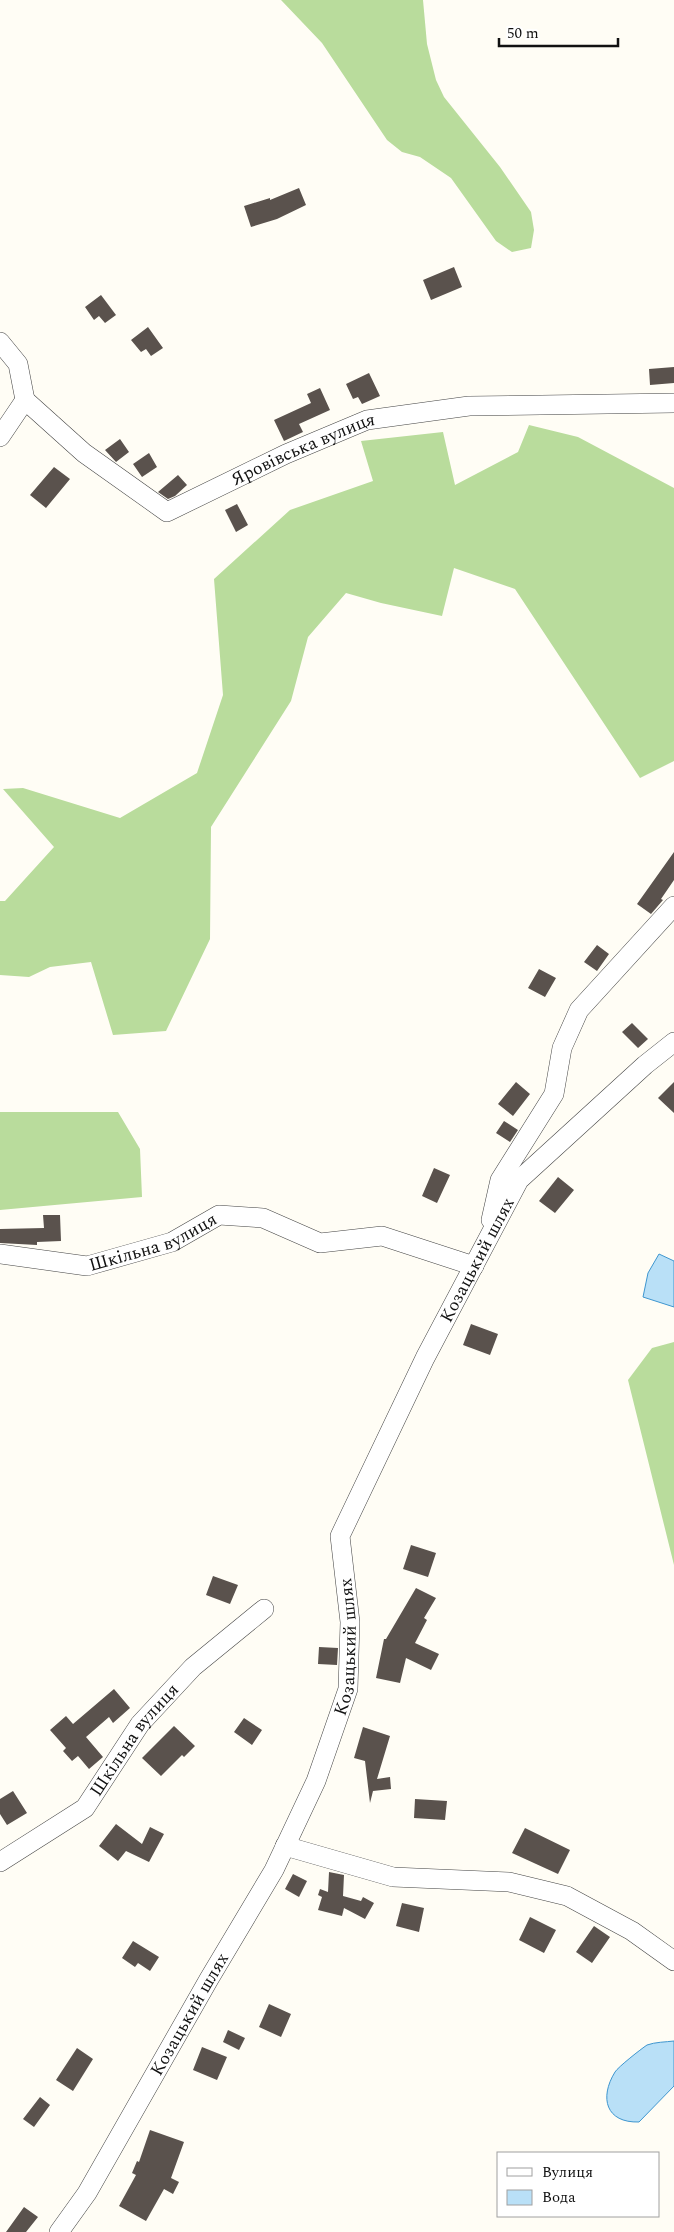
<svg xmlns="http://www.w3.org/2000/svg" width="674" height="2232" viewBox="0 0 674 2232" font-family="Spectral,serif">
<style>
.forest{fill:#b9dc9c}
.water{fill:#b9e0f7;stroke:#3f96cf}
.building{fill:#5a524d}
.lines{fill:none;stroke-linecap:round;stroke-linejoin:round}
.minor-casing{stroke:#444;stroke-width:20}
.minor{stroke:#fff;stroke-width:19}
.labels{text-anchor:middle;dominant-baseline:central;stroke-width:5;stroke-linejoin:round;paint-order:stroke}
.street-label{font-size:18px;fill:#111;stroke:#fff}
</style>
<rect width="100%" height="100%" fill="#fffdf5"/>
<path class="forest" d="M281 0H423L427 44 436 80 444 97 500 167 531 212 534 230 531 248 512 252 496 241 451 178 420 157 402 152 387 140 322 43Z
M529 425 578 437 674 488V761L640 778 515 589 454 568 442 616 381 603 346 593 308 637 291 701 211 827 210 939 166 1031 113 1035 91 962 50 967 29 977 0 975V901H5L54 847 3 789 23 788 120 818 197 773 223 695 214 579 290 510 373 481 361 441 443 432 455 485 518 452Z
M0 1112H118L140 1149 142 1197 0 1210Z
M674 1342V1565L628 1380 652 1348Z"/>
<path class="water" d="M659 1254 674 1261V1307L643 1297 648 1273Z
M674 2041V2086L639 2122C606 2123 599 2098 615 2072 618 2067 641 2049 647 2045 655 2042 666 2042 674 2041Z"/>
<path class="building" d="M299 188 306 205 277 219 251 227 244 206 270 198V200Z
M454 267 462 287 431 300 423 280Z
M101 295 116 315 105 323 99 316 94 320 85 307Z
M148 327 163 348 151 356 146 349 141 352 131 340Z
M674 367V383L650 385 649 369Z
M369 373 380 396 362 404 358 397 353 399 346 384Z
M320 388 330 410 299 424 303 432 284 441 274 420 311 403 307 394Z
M120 439 129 452 116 462 105 450Z
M149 453 157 467 142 477 133 464Z
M54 467 70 479 46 508 30 495Z
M178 475 187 485 175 496 168 499 158 492Z
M237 504 248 525 236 532 225 510Z
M674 852V880L661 899 663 900 651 914 637 904Z
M597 945 609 954 597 971 584 962Z
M539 969 556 978 545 997 528 988Z
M632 1023 648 1039 638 1048 622 1032Z
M516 1082 530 1094 513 1116 498 1104Z
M674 1082V1113L658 1098Z
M504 1121 518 1130 510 1142 496 1133Z
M434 1168 450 1175 437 1203 422 1196Z
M558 1177 574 1190 555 1213 539 1201Z
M43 1215H60L61 1241 37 1242V1245L0 1243V1229L44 1228Z
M471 1324 498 1334 490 1355 463 1345Z
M411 1545 436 1553 428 1577 403 1569Z
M213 1576 238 1585 230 1604 206 1595Z
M416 1588 436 1598 424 1618 427 1620 415 1643 439 1654 431 1670 406 1658 400 1683 376 1678 384 1639H386Z
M319 1647 338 1648 337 1665 318 1664Z
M114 1689 130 1708 113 1723 109 1717 86 1737 103 1757 89 1769 78 1756 72 1761 63 1751 66 1748 50 1730 66 1716 73 1724Z
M244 1718 262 1730 252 1745 234 1732Z
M174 1726 195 1746 184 1757 182 1755 161 1776 142 1758Z
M363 1727 390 1736 377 1779 390 1777 391 1789 373 1791 370 1803 365 1761 354 1758Z
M13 1791 27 1813 7 1825 0 1814V1799Z
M415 1799 447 1801 445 1820 414 1818Z
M116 1824 142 1844 150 1827 164 1834 149 1862 126 1851 118 1861 99 1846Z
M525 1828 570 1850 558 1874 512 1853Z
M329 1872 344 1875 343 1896 361 1901 363 1897 374 1903 365 1919 344 1908 342 1916 318 1910 322 1897 318 1895 320 1889 328 1892Z
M293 1874 307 1881 299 1897 285 1889Z
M402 1903 424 1908 419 1932 396 1926Z
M530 1917 556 1930 544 1953 519 1940Z
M594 1926 610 1937 592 1963 576 1952Z
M133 1941 159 1957 150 1971 138 1963 135 1967 122 1958Z
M269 2004 291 2014 281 2037 259 2027Z
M228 2030 245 2038 239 2050 223 2042Z
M202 2047 227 2057 217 2080 193 2070Z
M77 2048 93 2059 73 2091 56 2080Z
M40 2097 50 2105 34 2127 23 2119Z
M150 2130 184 2142 171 2178 179 2182 173 2194 164 2189 146 2221 119 2206 136 2175 132 2173 137 2161 139 2162Z
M24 2207 38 2217 26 2232H6Z"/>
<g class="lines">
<g class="minor-casing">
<g id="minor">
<path d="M0 342 18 364 25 400"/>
<path id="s1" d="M0 437 25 400 84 453 167 512 286 454 367 420 469 406 674 403"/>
<path d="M491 1220 500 1180 554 1094 562 1048 579 1010 674 906"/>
<path id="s2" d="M0 1254 87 1266 172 1242 219 1215 263 1218 320 1243 382 1236 474 1266"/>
<path d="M285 1846 393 1877 509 1882 567 1896 632 1931 674 1961"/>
<path id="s3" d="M0 1862 85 1808 140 1724 193 1667 264 1609"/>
<path id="s4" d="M59 2232 87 2193 209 1979 274 1870 316 1781 348 1689 350 1622 340 1536 425 1358 519 1180 645 1065 674 1042"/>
</g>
</g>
<use href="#minor" class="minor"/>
</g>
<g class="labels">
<g class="street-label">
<text stroke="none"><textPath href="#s1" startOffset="376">Яровівська вулиця</textPath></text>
<text stroke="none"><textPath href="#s2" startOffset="158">Шкільна вулиця</textPath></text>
<text stroke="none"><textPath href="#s4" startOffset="1079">Козацький шлях</textPath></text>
<text stroke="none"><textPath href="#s4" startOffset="659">Козацький шлях</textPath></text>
<text stroke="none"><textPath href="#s3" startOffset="185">Шкільна вулиця</textPath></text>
<text stroke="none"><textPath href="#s4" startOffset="254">Козацький шлях</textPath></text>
</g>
</g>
<rect x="497" y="2152" width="162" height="65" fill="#ffffff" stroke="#a0a0a0"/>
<rect x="507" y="2168" width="25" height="8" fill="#ffffff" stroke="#a0a0a0"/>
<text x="542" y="2177" font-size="15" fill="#111111">Вулиця</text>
<rect x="507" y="2190" width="25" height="15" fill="#b9e0f7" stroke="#a0a0a0"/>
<text x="542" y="2202" font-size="15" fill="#111111">Вода</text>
<path d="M499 38v8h119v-8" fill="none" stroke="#111111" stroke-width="2.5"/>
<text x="507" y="38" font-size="15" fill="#111111" stroke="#ffffff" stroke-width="4" paint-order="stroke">50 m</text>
</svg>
